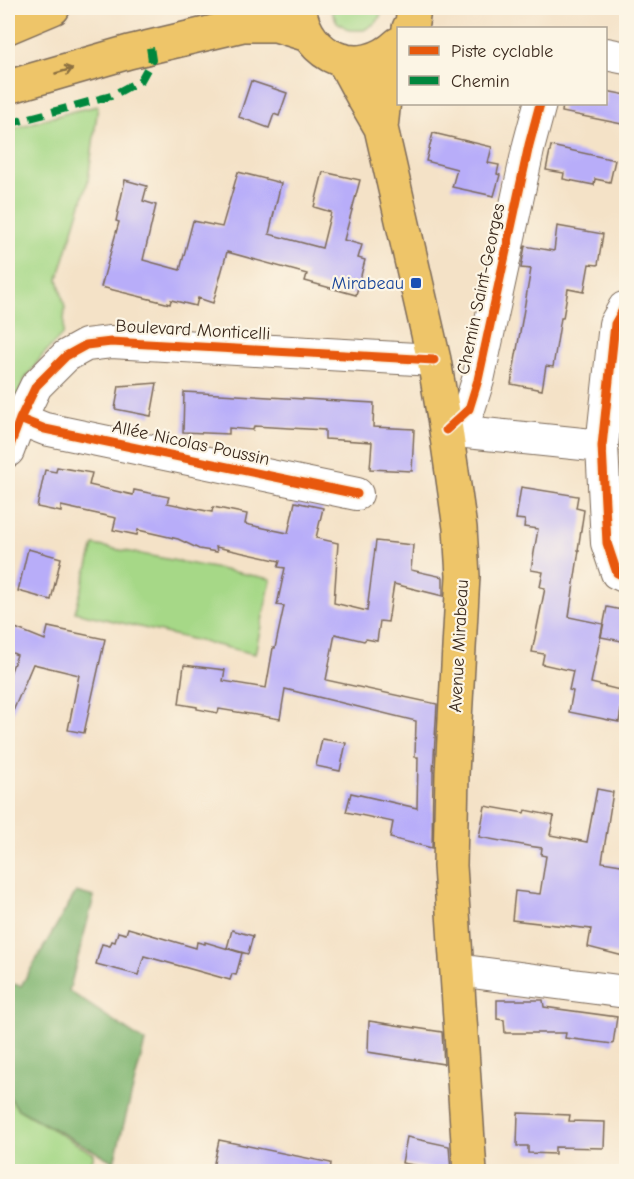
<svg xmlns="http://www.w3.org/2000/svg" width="634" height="1179" viewBox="0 0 634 1179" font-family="'Comic Neue',sans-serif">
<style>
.green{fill:#a6d887;stroke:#708152;stroke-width:1.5}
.forest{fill:#84b874;stroke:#607149;stroke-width:1.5}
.building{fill:#b8adf9}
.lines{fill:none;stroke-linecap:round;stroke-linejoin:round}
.minor-casing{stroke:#7c6a59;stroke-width:34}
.major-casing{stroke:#7c6a59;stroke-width:36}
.minor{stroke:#fff;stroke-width:32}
.major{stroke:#eec569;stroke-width:33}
.quiet{stroke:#00873e;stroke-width:8;stroke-dasharray:15 8;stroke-linecap:butt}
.cycleway-casing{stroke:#fcf5e5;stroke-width:13}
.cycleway{stroke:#e8590c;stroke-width:9}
.oneway{stroke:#8c7040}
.transit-dot{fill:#1a4fb4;stroke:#fcf5e5;stroke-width:2}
.labels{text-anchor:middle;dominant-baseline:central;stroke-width:4.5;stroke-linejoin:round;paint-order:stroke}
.transit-label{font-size:18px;fill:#164399;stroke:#fcf5e5;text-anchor:end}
.street-label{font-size:18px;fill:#3b2a1e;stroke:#fcf5e5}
</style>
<rect width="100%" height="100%" fill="#fcf5e5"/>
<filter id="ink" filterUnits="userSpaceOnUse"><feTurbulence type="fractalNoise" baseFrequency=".0167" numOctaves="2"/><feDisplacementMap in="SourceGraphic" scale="12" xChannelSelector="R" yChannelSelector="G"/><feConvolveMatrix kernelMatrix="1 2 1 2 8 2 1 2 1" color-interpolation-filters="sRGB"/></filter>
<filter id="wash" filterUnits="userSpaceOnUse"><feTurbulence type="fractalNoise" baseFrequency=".008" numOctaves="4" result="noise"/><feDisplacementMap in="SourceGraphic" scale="24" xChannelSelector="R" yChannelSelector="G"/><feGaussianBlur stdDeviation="1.35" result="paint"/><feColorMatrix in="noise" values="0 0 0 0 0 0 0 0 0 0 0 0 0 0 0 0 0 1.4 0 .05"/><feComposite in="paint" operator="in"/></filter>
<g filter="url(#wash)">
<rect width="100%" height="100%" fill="#f4e2c7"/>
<path class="green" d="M330 8H384L377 22 364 30H349L337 22Z
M98 106 88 181 58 279 65 308 63 334 42 356 25 379 8 414V130L74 111Z
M94 545 271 579 255 654 75 612Z
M8 1095 18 1109 94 1154 89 1171H8Z"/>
<path class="forest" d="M76 892 94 897 69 991 145 1042 114 1162 18 1109 8 1095V983L21 986Z"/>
<g id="blocks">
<path class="building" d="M251 81 287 93 279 116 274 114 269 128 239 117Z
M606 91 627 95V125L562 112 563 104H606Z
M433 133 492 147 488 163 499 165 497 174 500 175 494 196 452 187 457 169 426 161Z
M551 146 615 160 610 182 595 179 594 185 563 179 564 173 546 170Z
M238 172 281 183 269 234 322 248 331 212 314 207 323 172 360 180 344 240 362 245 358 258 365 260 356 295 305 281 307 274 227 252 213 303 198 298 196 306 171 300 170 304 101 287 119 222 116 221 125 180 147 186 143 201 156 205 143 260 180 270 193 221 222 227Z
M557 226 603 234 598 265 589 264 584 292 568 289 563 318H561L553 367 546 366 542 390 511 384 531 269 521 268 525 246 554 251Z
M157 383 151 416 115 409 119 386Z
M184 392 374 403 373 427 414 429 412 471 370 469 372 442 325 439V430L254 426 253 430 229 428V434L183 432Z
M57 467 92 473 89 485 133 495 134 490 169 497 167 503 212 512 213 507 247 514 245 524 288 533 295 502 323 508 316 538 338 543 334 603 367 611 376 541 413 545 411 570 443 577V596L394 584 388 622 380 621 377 641 366 639 364 641 335 634 326 680 437 704 433 773 432 848 390 838 393 822 346 812 351 793 417 808 418 757H415L416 721 285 689 280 719 219 709 218 713 197 709V707L179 704 184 665 225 670 223 681 266 688 273 648H275L284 606 277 605 285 568 278 567 280 561 216 547 217 552 199 549 178 539 138 530 137 535 113 530 116 518 61 506V512L37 507 45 470 56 472Z
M521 487 578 496 576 508 584 510 578 550H579L569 617 603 624 591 683 624 691 619 722 569 712 573 691 569 690 573 671 542 664 544 654 532 652 545 588 540 587 543 572 531 570 538 529 524 527 525 520 516 519Z
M28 549 61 558 51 600 18 591Z
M607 607 627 611V642L601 637Z
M8 625 45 640 48 627 105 639 84 733 68 730 79 675 33 664 8 723V679L17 655 8 651Z
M322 739 346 743 340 771 316 766Z
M597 789 613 792 602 862 627 866V903L623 927 627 928V957L588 947 591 929 512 920 515 891 540 894 546 856 541 855 542 848 528 846 479 837 485 806 524 813 525 810 554 816 550 835 587 842Z
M128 928 196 948 197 942 205 944V942L242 953 236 975 232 974 230 980 144 956 138 975 96 964 102 944 110 946 112 941 115 942 118 932 126 934Z
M232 930 253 936 248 954 227 948Z
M497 1000H543L544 1007 617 1017 613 1044 565 1038 566 1033H505L504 1020 497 1019Z
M369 1021 442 1032 444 1064 368 1052Z
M518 1113 570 1115 569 1121 605 1122 604 1148 555 1147V1154L528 1153V1146H517Z
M407 1137 449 1146 451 1172 402 1163Z
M219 1140 331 1163 330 1172H212Z"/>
</g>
</g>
<g filter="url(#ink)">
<use href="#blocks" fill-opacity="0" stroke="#7c6a59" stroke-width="1.5"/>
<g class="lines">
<g class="minor-casing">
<path id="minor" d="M606 54 626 58
M626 308H624L615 324 602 446 607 543 617 573 626 577
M20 419 45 429 357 494
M446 430 469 409 478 380 529 145 540 104
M446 430 602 446
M8 451 20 419 36 386 66 356 86 345 111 342 434 360
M457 970 626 992"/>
</g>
<g class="major-casing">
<path id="major" d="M299 8C307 59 360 80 398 44
M8 27 53 8
M409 28 412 23 414 8
M389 52 381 128 434 360 446 430 460 528 463 576 452 774 450 866 470 1172
M343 60 363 97 381 128
M8 87 129 52 243 25H276L308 35"/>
</g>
<use href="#minor" class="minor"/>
<use href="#major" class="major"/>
<path class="quiet" d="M8 124 111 96 141 80 152 60 150 47"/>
<g class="cycleway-casing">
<path id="cycleway" d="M626 308H624L615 324 602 446 607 543 617 573 626 577
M20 419 45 429 357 494
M446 430 469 409 478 380 529 145 540 104
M8 451 20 419 36 386 66 356 86 345 111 342 434 360"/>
</g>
<use href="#cycleway" class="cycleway"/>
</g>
<defs><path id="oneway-shaft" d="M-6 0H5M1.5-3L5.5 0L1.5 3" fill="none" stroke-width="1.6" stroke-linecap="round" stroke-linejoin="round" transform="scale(1.5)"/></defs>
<use class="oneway" href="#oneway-shaft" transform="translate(64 71) rotate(-16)"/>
</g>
<rect class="transit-dot" x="410" y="277" width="12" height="12" rx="3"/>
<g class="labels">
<g class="transit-label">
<text x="404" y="283">Mirabeau</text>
</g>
<g class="street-label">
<text transform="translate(481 289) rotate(-78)">Chemin Saint-Georges</text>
<text transform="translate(193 330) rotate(3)">Boulevard Monticelli</text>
<text transform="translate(191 443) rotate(12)">Allée Nicolas Poussin</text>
<text transform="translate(459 646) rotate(-87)">Avenue Mirabeau</text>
</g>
</g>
<rect width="634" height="1179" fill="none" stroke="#fcf5e5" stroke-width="30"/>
<rect x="397" y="27" width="210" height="78" fill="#fcf5e5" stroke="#afa495" stroke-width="1.5"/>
<rect x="409" y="46" width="30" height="9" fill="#e8590c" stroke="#afa495" stroke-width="1.5"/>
<text x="451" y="57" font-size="18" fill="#3b2a1e">Piste cyclable</text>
<rect x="409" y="76" width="30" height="9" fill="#00873e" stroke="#afa495" stroke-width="1.5"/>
<text x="451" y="87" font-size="18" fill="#3b2a1e">Chemin</text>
</svg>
